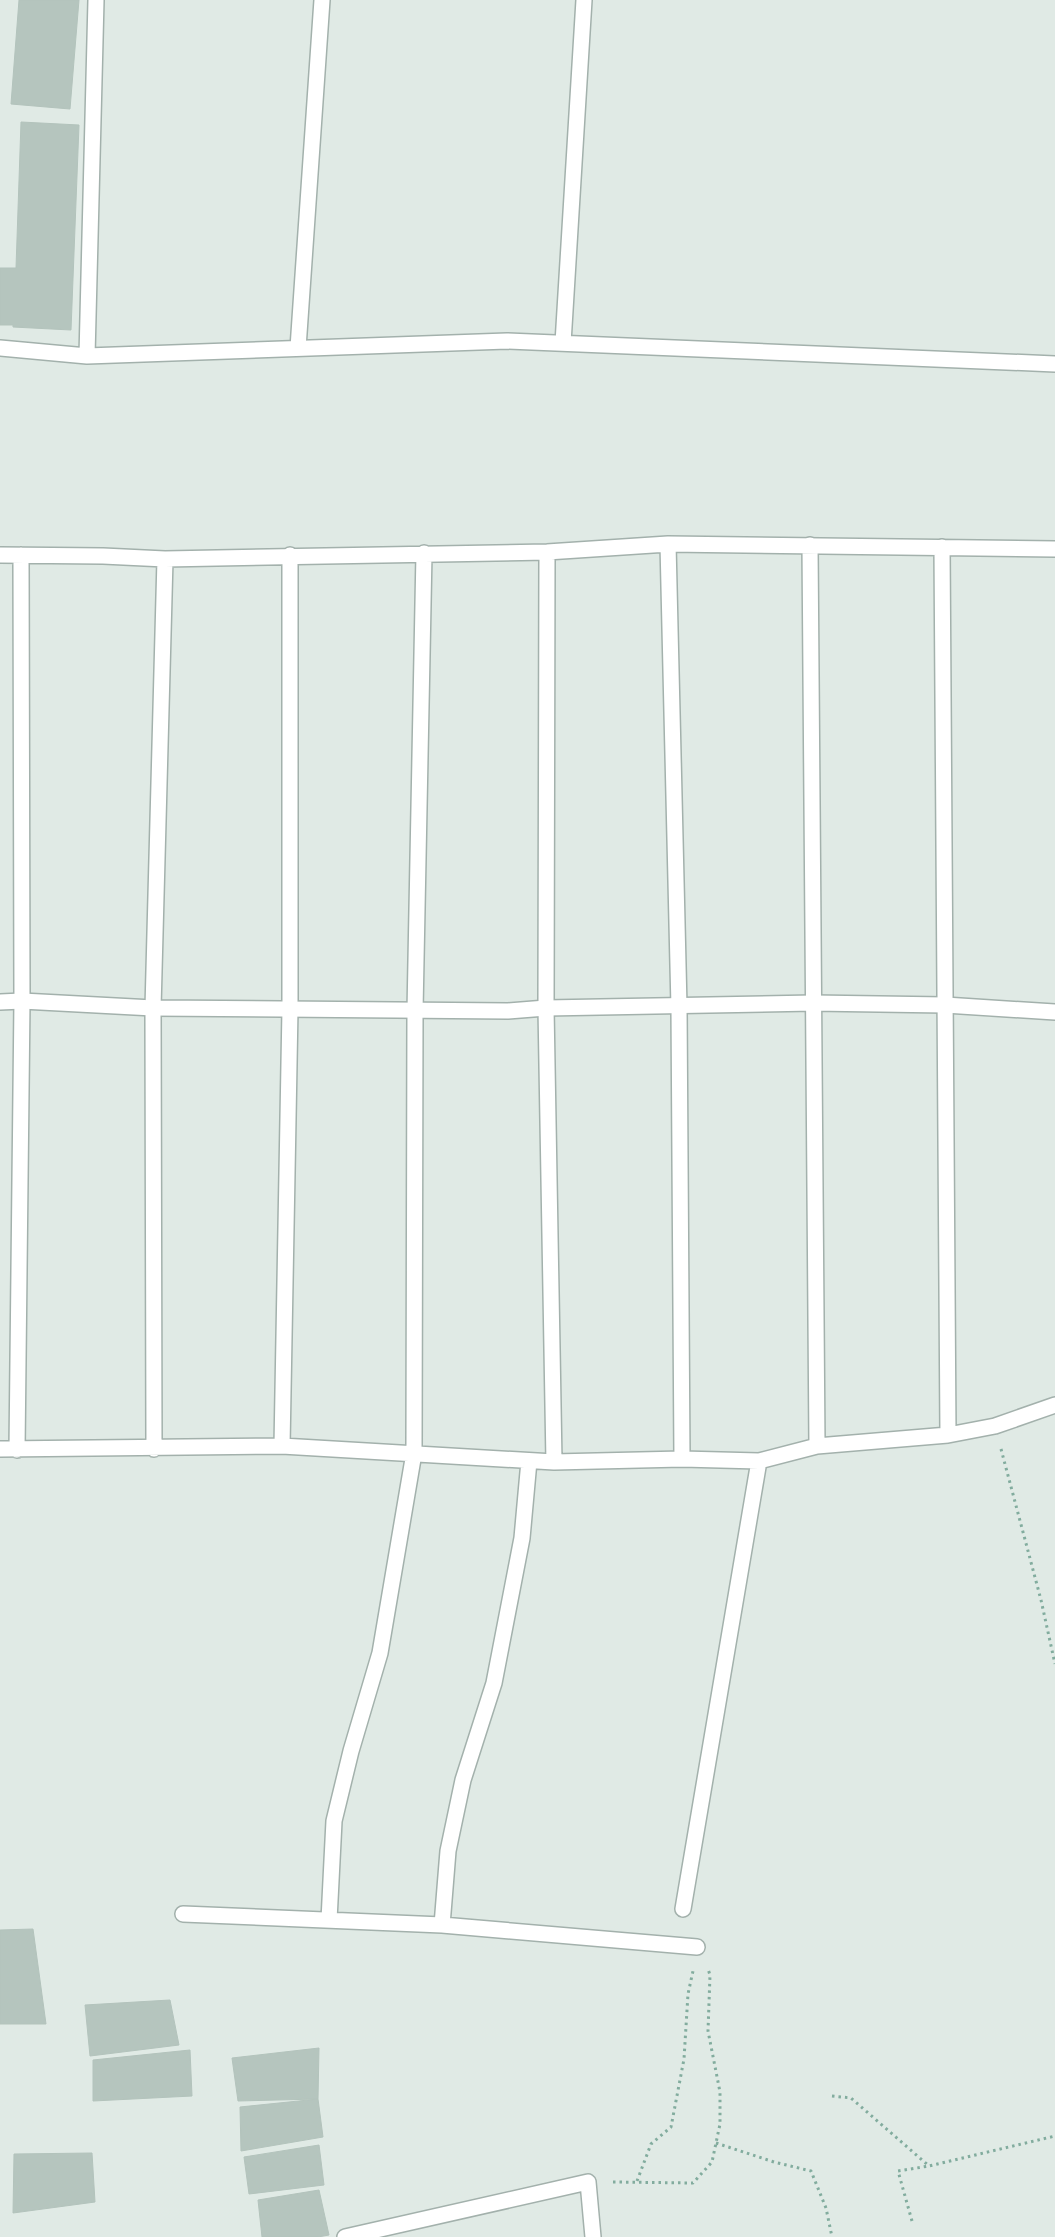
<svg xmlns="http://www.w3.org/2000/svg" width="1055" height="2237" viewBox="0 0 1055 2237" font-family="Mulish,sans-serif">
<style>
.building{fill:#b5c5be;stroke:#b3c3bc}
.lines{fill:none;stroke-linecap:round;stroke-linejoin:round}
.minor-casing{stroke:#a3b1ac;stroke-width:18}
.tertiary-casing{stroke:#a3b1ac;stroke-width:18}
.path{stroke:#82ac9e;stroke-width:3;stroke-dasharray:2.5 4;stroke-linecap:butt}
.minor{stroke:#fff;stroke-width:15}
.tertiary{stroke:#fff;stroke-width:15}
</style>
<rect width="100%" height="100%" fill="#e0eae5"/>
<path class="building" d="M19 0H79L70 109 11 104Z
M21 122 79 125 71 330 13 327V325H0V268H16Z
M33 1929 46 2024H0V1930Z
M170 2000 179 2045 90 2056 85 2005Z
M319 2048 318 2099 238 2101 232 2058Z
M190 2050 192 2096 93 2101V2060Z
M318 2099 323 2137 241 2151 240 2107Z
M319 2145 324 2185 249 2194 244 2157Z
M92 2153 95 2202 13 2213 14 2154Z
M319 2190 329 2235 318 2237H262L258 2200Z"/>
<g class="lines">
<g class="minor-casing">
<path id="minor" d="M96 0 87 356 507 341 1055 364
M563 343 584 0
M0 348 87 356
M298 348 322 0
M668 544 679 1007 682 1459
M810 545 817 1446
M942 547 948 1435
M547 552 546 1008 554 1462
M0 555 103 556 165 559 547 552 668 544 1055 549
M282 1446 290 1009V555
M0 1449 282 1446 554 1462 682 1459 759 1461 817 1446 948 1435 995 1426 1055 1405
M154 1449 153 1008 165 559
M17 1450 22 1001 21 555
M683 1909 759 1461
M183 1914 442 1925 697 1947
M329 1920 334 1821 351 1751 380 1653 414 1453 415 1011 424 553
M442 1925 448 1851 463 1780 494 1683 522 1538 529 1461
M345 2237 588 2182 593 2237"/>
</g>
<g class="tertiary-casing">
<path id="tertiary" d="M0 1002 22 1001 153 1008 508 1011 546 1008 813 1003 945 1005 1055 1012"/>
</g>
<path class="path" d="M1001 1449 1041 1600 1055 1664
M832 2096 851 2098 929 2166 1055 2136
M716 2143 774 2162 811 2171 826 2208 832 2237
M637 2181 651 2144 671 2127 684 2059 688 1994 693 1971
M613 2182 693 2183 712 2162 720 2124V2092L708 2031 710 1975 708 1969
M912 2221 898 2171 929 2166"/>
<use href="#minor" class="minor"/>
<use href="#tertiary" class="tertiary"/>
</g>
</svg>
